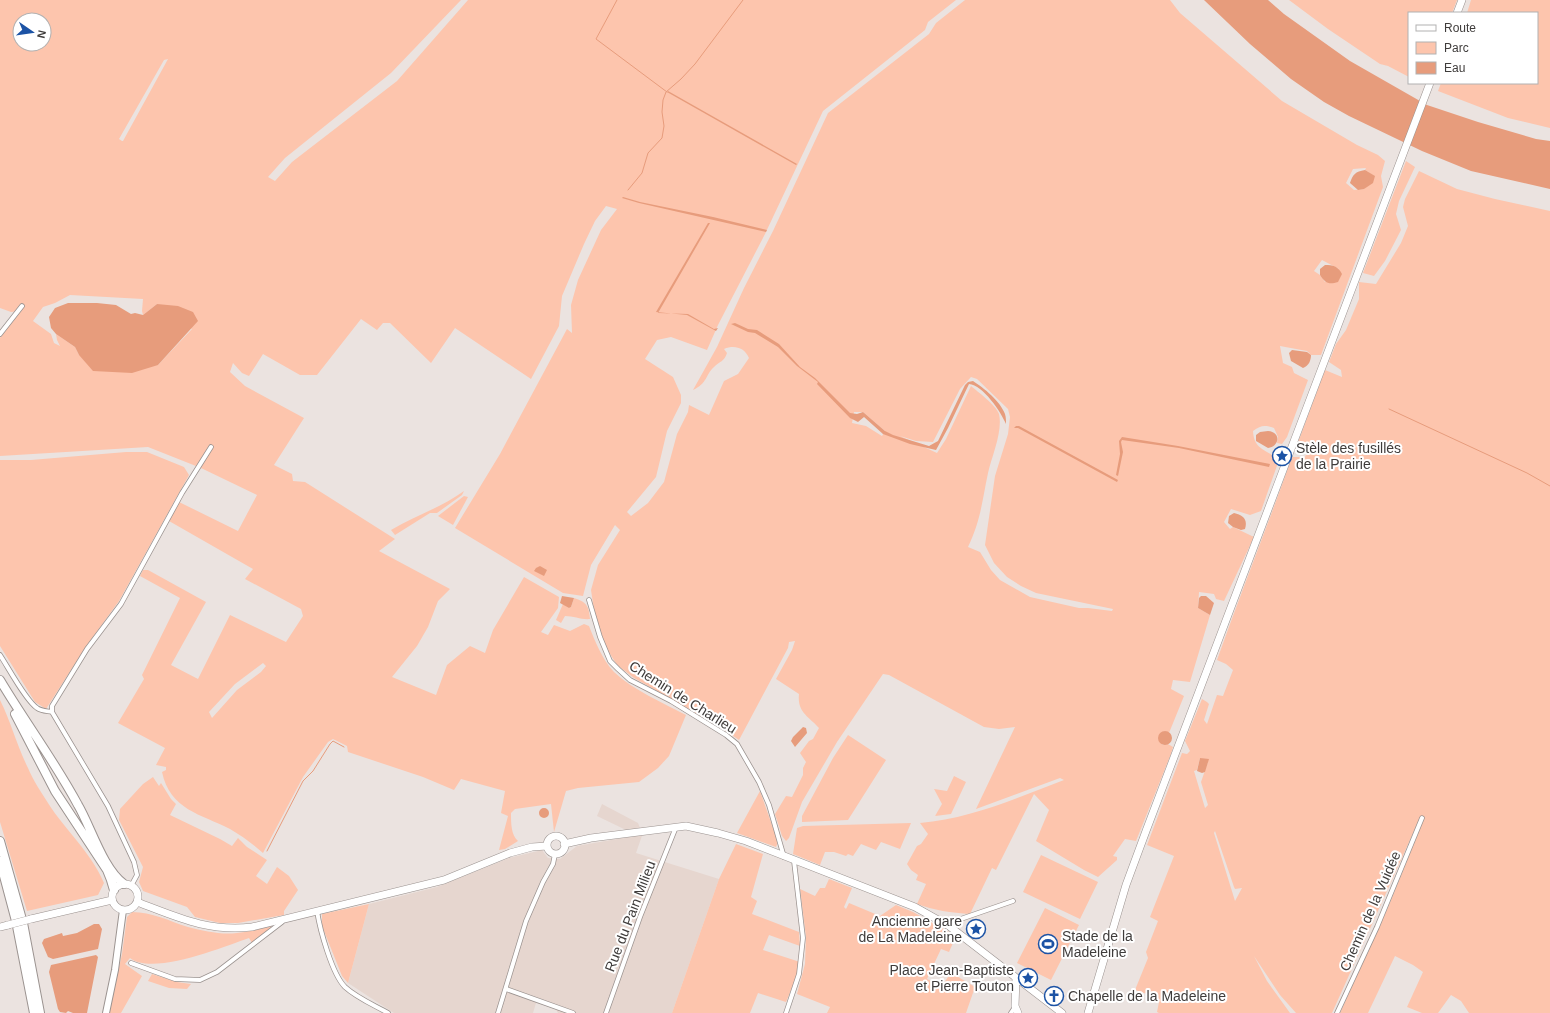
<svg xmlns="http://www.w3.org/2000/svg" width="1550" height="1013" viewBox="0 0 1550 1013" font-family="Helvetica,sans-serif">
<style>
.built{fill:#e6d6cf}
.green{fill:#fdc5ad;fill-rule:evenodd}
.water{fill:#e79c7c}
.lines{fill:none;stroke-linecap:round;stroke-linejoin:round}
.stream{stroke:#e79c7c;stroke-width:1}
.minor-casing{stroke:#9b9390;stroke-width:5.5}
.secondary-casing{stroke:#9b9390;stroke-width:8}
.primary-casing{stroke:#9b9390;stroke-width:8}
.motorway-casing{stroke:#9b9390;stroke-width:10}
.minor{stroke:#fff;stroke-width:4}
.secondary{stroke:#fff;stroke-width:6}
.primary{stroke:#fff;stroke-width:7}
.motorway{stroke:#fff;stroke-width:8}
.primary-bridge-casing{stroke:#9b9390;stroke-width:8;stroke-linecap:butt}
.primary-bridge{stroke:#fff;stroke-width:7}
.labels{text-anchor:middle;dominant-baseline:central;stroke-width:4;stroke-linejoin:round;paint-order:stroke}
.poi-label{font-size:14px;fill:#3f3c3b;stroke:#fff;text-anchor:start}
.street-label{font-size:14px;fill:#3f3c3b;stroke:#fff}
</style>
<rect width="100%" height="100%" fill="#ebe3e0"/>
<path class="built" d="M602 804 638 823 640 828 645 827 636 853 719 879 672 1013H558L555 1008 536 1003 533 1013H394L348 983 369 904 437 887 509 858 542 850 548 858 560 859 577 846 628 837 626 830 597 816Z"/>
<path class="green" d="M0 0H461L391 73 285 158 268 177 275 181 292 162 397 81 468 0H956L928 22 925 30 823 111 765 234 718 325 707 350 671 337 657 340 645 359 673 377 681 395V403L667 431 656 477 627 512 631 516 648 503 664 482 677 434 688 412 689 405 709 415 724 381 738 374 749 358C744 347 734 345 724 349L727 353C724 362 720 361 714 367 705 375 708 383 693 390L717 347 744 288 773 231 828 113 929 34 936 23 965 0H1170L1180 13 1282 101 1357 145 1378 155 1385 161 1381 176 1383 187 1321 355H1311L1307 351 1280 346 1283 363 1292 367 1294 373 1308 380 1287 437 1282 444 1277 443 1278 437 1274 428C1265 425 1261 425 1253 431 1254 450 1266 449 1279 460L1261 511 1250 515 1231 509 1224 522 1230 529 1233 527 1254 537 1224 601 1216 599 1214 594 1199 592 1198 608 1210 615 1190 682 1173 680 1171 689 1184 696 1169 733 1164 731 1162 745 1168 744 1173 747 1171 754 1136 841 1125 839 1113 856 1117 857V860L1098 877 1084 870 1036 841 1049 810 1034 794 996 870 992 868 970 914C952 913 933 910 917 904L926 884 916 880 918 875 911 870 907 864 917 846 921 844 928 834 920 823C970 819 1017 798 1064 780L1060 778 976 809 1015 727 999 729 984 727 889 675 883 674 837 742 802 802 789 838 786 841 782 836 775 814 786 796 792 797 803 775V768L806 762 800 753 809 741 813 739 819 728C808 716 797 712 799 694L776 679 792 650 795 641 789 642 788 648 739 740 717 725 634 678 617 665 605 646 594 610 591 590 598 565 620 530 615 525 591 565 583 596 563 593 455 528 500 454 567 329 572 333 571 305 578 280 601 230 617 209 606 206 595 221 584 244 562 296 559 326 531 379 455 328 431 363 390 323H383L377 330 361 319 317 375H300L263 354 249 376 242 373 233 363 230 372 245 386 304 418 274 465 292 474 293 481 305 482 395 539 379 551 450 589 438 601 428 627 417 646 392 677 436 695 447 665 470 646 485 653 493 630 524 577 559 597 558 608 541 632 548 635 554 625 570 631 584 624 589 626C595 641 602 659 614 672 633 690 663 703 686 715L669 756 658 768 639 782 578 788 566 791 554 832 551 804 515 809 511 813C511 823 511 835 518 841L505 849 499 850 508 816 501 813 505 791 461 779 454 790 423 777 348 752 347 746 333 739 328 742 303 777 263 853C253 844 242 836 230 829 201 814 170 810 162 772L166 770V767L156 765 165 748 118 723 144 679 142 675 180 598 140 576 143 570H148L206 602 171 665 198 679 230 615 286 642 303 616 301 609 245 579 253 569 169 521 179 502 238 531 257 495 201 468 148 447 0 456V338L19 311 11 312 0 308ZM20 20H44V44H20ZM168 59 123 141H122L119 139 164 60ZM1366 168 1365 170 1374 176 1364 189 1354 190 1346 183 1353 169ZM1322 260 1339 269 1325 282 1320 275 1314 271ZM70 295 143 299 142 311 143 315 157 304 192 329 158 365 79 355 75 347 56 334 57 340 60 346 54 343 51 334 33 321 43 307 55 303ZM971 377 977 379 1008 409 1010 417 1008 434 995 476 985 545 994 563 1007 577 1021 586 1036 593 1113 609 1112 611 1088 608H1079L1030 597 1000 580 991 570 980 552 968 547C981 520 982 501 988 473 992 456 1003 431 999 414 996 405 978 392 971 386L946 439 937 453 900 436 916 441 933 442 960 389ZM854 412H863L885 431 882 436 866 426 852 423ZM263 663 266 666 261 672 237 690 212 718 209 712 235 684Z
M1289 0H1457L1452 13H1409V77L1388 66 1380 64 1328 29Z
M1471 0H1550V128L1508 118 1438 91 1441 83H1537V13H1467Z
M1406 161 1415 167 1399 201 1396 214 1401 230 1385 261 1374 276 1363 273Z
M1419 171 1457 189 1495 199 1550 211V1013H1469L1461 1001 1451 995 1438 1013H1422L1407 1007 1423 972 1413 965 1395 956 1368 1013H1340L1389 905 1419 831V820L1332 1013H1296L1280 995 1254 956 1267 981 1290 1013H1159L1157 1012 1159 1002 1154 1000 1153 996 1135 990 1148 958 1146 952 1158 921 1150 917 1174 856 1147 845 1182 753 1187 754 1190 751 1185 741 1202 699 1207 702 1209 704 1204 720 1207 724 1217 695 1223 696 1233 670 1226 664 1217 660C1241 592 1268 525 1292 457H1305L1308 450 1297 445 1325 370 1342 377 1341 370 1329 362 1336 344 1346 330 1359 299V282L1376 284 1401 243 1408 226 1403 207 1405 199ZM1200 758 1208 762 1201 782 1208 805 1205 808 1194 771 1197 770ZM1215 831 1234 887 1235 889 1242 888 1235 901 1214 833Z
M126 452H147L184 467 189 475 119 601 85 648 46 709 35 702 0 646V460H31Z
M464 491 462 495 437 513H430L395 535 391 530C415 516 442 507 464 491Z
M464 496 468 497 453 525 438 516Z
M574 598C586 602 589 605 590 619 582 620 574 616 565 616L561 623 556 620 563 604 569 608 571 607Z
M0 700C11 722 17 746 28 768 33 780 41 792 48 803 65 830 91 852 104 883L98 895 27 911 0 822Z
M848 735 886 760 848 820 802 822V816L833 758Z
M954 776 966 782 951 814 935 816 942 804 934 789 947 791Z
M153 777 159 786 161 783 171 799 176 804 170 815 220 839 232 846 238 838 247 847 267 860 256 876 267 884 277 867 289 876 298 890 284 911V915L238 923H220L195 917 187 907 143 891 139 882 143 867 119 820 120 809 143 784Z
M760 791 778 842 776 847 737 833Z
M911 823 900 849 881 842 876 850 861 844 853 856 848 854 846 856 834 852H825L820 865 793 854 797 828 803 826Z
M736 844 763 854 751 897 757 901 752 914 799 932 800 946 769 935 763 950 800 962 798 974 786 1002 758 993 750 1013H672L719 879Z
M1041 855 1098 882 1080 919 1023 892Z
M829 879 852 888 844 907 846 909 849 903 880 916 896 905 913 912 956 936 949 952 941 949 927 979 942 986 948 977 955 975 975 987 966 1013H827L830 1007 797 994 805 964 806 937 800 889 815 896 820 888H825Z
M369 904 348 983 342 976 322 926V914Z
M1045 908 1079 925 1051 980 1017 963Z
M132 912C152 912 169 921 188 927 204 931 221 935 237 933 249 932 261 929 273 926L252 943 249 938C223 947 153 976 130 958L125 964 142 976 121 1013H109L122 954 127 917Z
M152 974 177 982 191 984 187 989 169 988 148 981Z"/>
<path class="water" d="M1204 0H1268L1284 14 1350 61 1427 105 1478 122 1536 139 1550 141V189L1471 171 1422 151 1349 116 1324 102 1291 79 1250 44Z
M668 91 797 164 796 165 667 92Z
M1365 170 1375 176 1373 183 1364 189 1358 190 1350 183C1353 174 1355 172 1365 170Z
M623 197 640 202 713 217 767 230 766 232 639 203 622 198Z
M708 223H710L658 313 688 314 714 329 718 328 716 331 687 315 656 312Z
M1325 265C1333 265 1338 266 1342 274L1338 282C1329 285 1325 283 1320 275V269Z
M68 303H97L116 305 131 314 135 313 143 315 157 304 178 306 193 312 198 321 158 365 132 373 93 371 79 355 75 347 56 334 51 328 49 317 55 308Z
M735 323 748 329 757 330 779 344 800 367 815 378 850 413 857 414 863 412 885 431 893 435 929 446 938 441 965 385 968 382 973 381C984 388 1000 401 1005 414 1006 417 1006 421 1006 424 1001 412 983 385 969 384L948 428 936 450 910 444 883 434 864 417 858 422 850 418 817 384 818 382 797 366 778 347 755 333 748 332 731 324Z
M1292 350 1307 352 1311 355C1311 360 1309 366 1303 368L1291 361 1289 353Z
M1016 426H1019L1118 480 1117 482 1018 428H1014Z
M1268 431C1281 432 1280 446 1268 448L1256 441V435L1260 432Z
M1122 437 1178 446 1270 464 1269 467 1179 448 1122 440 1121 442 1123 452 1118 476 1116 475 1120 454 1119 441Z
M1234 513C1243 515 1248 519 1245 529L1241 530 1233 527 1228 523 1229 516Z
M540 566 547 570 544 576 534 571 536 568Z
M562 596 574 598 571 607 569 608 560 603Z
M1201 596H1206L1214 603 1210 615 1198 608 1199 598Z
M803 727 806 728 807 733 795 747 791 741 793 737Z
M1158 738a7 7 0 1 1 14 0a7 7 0 1 1-14 0Z
M1200 758 1209 759 1205 772 1202 773 1197 771Z
M539 813a5 5 0 1 1 10 0a5 5 0 1 1-10 0Z
M94 924H99L102 929 98 949 53 959 48 957 42 943 44 939 62 933 63 936 77 933Z
M96 955 98 957 87 1013H73L68 1011 66 1013 60 1012 58 1009 49 972 51 965Z"/>
<g class="lines">
<path class="stream" d="M617 0 596 39 667 92
M628 190 642 173 648 153 662 138 664 126 662 112 663 100 666 92 681 79 695 64 743 0
M1389 409 1527 473 1550 486
M267 851 303 781 313 771 330 744 333 741 344 747"/>
<g class="minor-casing">
<path id="minor" d="M0 334 22 306
M589 600 600 637 610 661 618 669 630 680 671 701 726 735 737 744 759 782 769 805 784 857
M0 655C8 667 26 701 37 708 41 711 47 711 52 712
M131 886 137 875 134 862 108 806 52 712V706L87 649 121 604 182 493 211 447
M317 911C320 930 332 974 345 987 357 998 374 1005 388 1013
M949 926 955 921 1013 901
M131 963 175 979 200 980 217 972 282 922
M506 989 573 1013
M498 1013 526 921 543 882 553 864 555 854
M606 1013 640 917 676 827
M786 1013 799 974 803 938 794 861
M1011 1013 1015 1007
M1337 1013 1377 927 1422 818"/>
</g>
<g class="secondary-casing">
<path id="secondary" d="M106 1013 115 970 123 910"/>
</g>
<g class="primary-casing">
<path id="primary" d="M1457 13 1462 0
M547 845a9 9 0 1 1 18 0a9 9 0 1 1-18 0Z
M564 844 591 838 686 826 718 833 746 841 915 907 949 926 1062 1013
M112 897a13 13 0 1 1 26 0a13 13 0 1 1-26 0Z
M137 902C177 917 207 932 252 927L444 880 510 853 532 847 547 846
M31 919 112 900
M0 927 8 925
M1016 978 1015 1006 1018 1013
M1088 1013 1126 885 1146 831 1430 83"/>
</g>
<g class="motorway-casing">
<path id="motorway" d="M0 680C25 722 55 762 78 805 91 827 103 869 124 884
M15 714 55 791 107 870 111 880 114 890
M0 841 23 923 40 1013
M0 861 16 921 34 1013"/>
</g>
<use href="#minor" class="minor"/>
<use href="#secondary" class="secondary"/>
<use href="#primary" class="primary"/>
<use href="#motorway" class="motorway"/>
<g class="primary-bridge-casing">
<path id="primary-bridge" d="M8 925 31 919"/>
</g>
<use href="#primary-bridge" class="primary-bridge"/>
</g>
<defs>
<g id="sight-ring" transform="scale(1)"><circle r="9.5" fill="#fff" stroke="#1c53a5" stroke-width="1.5"/><path d="M0-6L1.8-2.2L6-1.7L2.9 1.2L3.7 5.4L0 3.3L-3.7 5.4L-2.9 1.2L-6-1.7L-1.8-2.2Z" fill="#1c53a5"/></g>
<g id="stadium-ring" transform="scale(1)"><circle r="9.5" fill="#fff" stroke="#1c53a5" stroke-width="1.5"/><path d="M0-5a6.5 5 0 1 0 0 10a6.5 5 0 1 0 0-10ZM-3.5-1.8h7v3.6h-7Z" fill="#1c53a5"/></g>
<g id="church-ring" transform="scale(1)"><circle r="9.5" fill="#fff" stroke="#1c53a5" stroke-width="1.5"/><path d="M-1.2-6h2.4v3.5h3.3v2.4h-3.3V6h-2.4V-.1h-3.3v-2.4h3.3Z" fill="#1c53a5"/></g>
</defs>
<g fill-rule="evenodd">
<use href="#sight-ring" x="1282" y="456"/>
<use href="#sight-ring" x="976" y="929"/>
<use href="#stadium-ring" x="1048" y="944"/>
<use href="#sight-ring" x="1028" y="978"/>
<use href="#church-ring" x="1054" y="996"/>
</g>
<g class="labels">
<g class="poi-label">
<text x="1296" y="448">Stèle des fusillés<tspan x="1296" dy="16">de la Prairie</tspan></text>
<text x="962" y="921" text-anchor="end">Ancienne gare<tspan x="962" dy="16">de La Madeleine</tspan></text>
<text x="1062" y="936">Stade de la<tspan x="1062" dy="16">Madeleine</tspan></text>
<text x="1014" y="970" text-anchor="end">Place Jean-Baptiste<tspan x="1014" dy="16">et Pierre Touton</tspan></text>
<text x="1068" y="996">Chapelle de la Madeleine</text>
</g>
<g class="street-label">
<text transform="translate(683 697) rotate(32)">Chemin de Charlieu</text>
<text transform="translate(1370 911) rotate(-66)">Chemin de la Vuidée</text>
<text transform="translate(630 916) rotate(-69)">Rue du Pain Milieu</text>
</g>
</g>
<rect x="1408" y="12" width="130" height="72" fill="#ffffff" stroke="#b2b1b1"/>
<rect x="1416" y="25" width="20" height="6" fill="#ffffff" stroke="#b2b1b1"/>
<text x="1444" y="32" font-size="12" fill="#3f3c3b">Route</text>
<rect x="1416" y="42" width="20" height="12" fill="#fdc5ad" stroke="#b2b1b1"/>
<text x="1444" y="52" font-size="12" fill="#3f3c3b">Parc</text>
<rect x="1416" y="62" width="20" height="12" fill="#e79c7c" stroke="#b2b1b1"/>
<text x="1444" y="72" font-size="12" fill="#3f3c3b">Eau</text>
<g transform="translate(32 32) rotate(103)"><circle r="19" fill="#ffffff" stroke="#b2b1b1"/>
<path d="M0-3L7 15L0 10L-7 15Z" fill="#1c53a5"/>
<text y="-6" font-size="11" font-weight="bold" text-anchor="middle" fill="#3f3c3b">N</text>
</g>
</svg>
